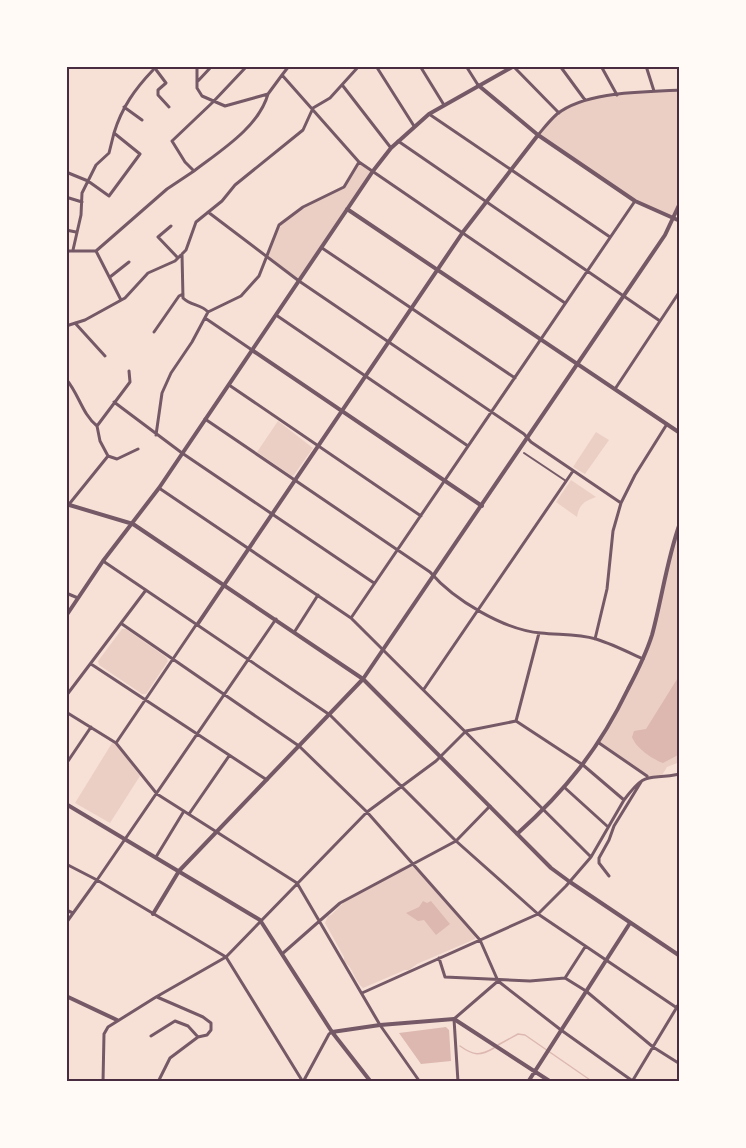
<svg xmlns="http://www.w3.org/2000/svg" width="746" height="1148" viewBox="0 0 746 1148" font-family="Cabin,sans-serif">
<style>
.green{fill:#ebcfc5}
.water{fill:#dcb8b0}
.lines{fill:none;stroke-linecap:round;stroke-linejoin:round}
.stream{stroke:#dcb8b0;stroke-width:1.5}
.pedestrian{stroke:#755966;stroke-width:2}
.minor{stroke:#755966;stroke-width:3}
.tertiary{stroke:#755966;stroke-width:4}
.neatline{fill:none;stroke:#4a2c40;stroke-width:2}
</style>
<rect width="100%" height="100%" fill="#f7e1d7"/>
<path class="green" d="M680 90V203L674 218 635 201 538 135C545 127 552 117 561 111 596 91 641 93 680 90Z
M359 162 373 171 299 281 265 256 279 225 303 207 344 187Z
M278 421 313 448 294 475 292 476 257 452Z
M596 432 609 440 585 474 573 467Z
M571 480 596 497C584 501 579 505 577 517L556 502Z
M678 529 680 530V762L667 767 661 777 647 776 599 743 613 719 651 636Z
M122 629H126L166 657 168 661 146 694H142L99 665 98 661Z
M112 743 116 744 140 776 110 823 75 803Z
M413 865 475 937V939L417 964 409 970H405L363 988C354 981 354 968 344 962V957L325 923 328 916 331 915 344 902 387 879 400 868Z"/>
<path class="water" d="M680 671V754L663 763C652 759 636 748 632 737L634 731 646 729 679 676Z
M423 901 427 903 431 901 450 924 436 935 424 920 418 921 406 913 419 907Z
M446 1027 449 1030 451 1061 421 1064 399 1033Z"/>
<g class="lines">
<path class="stream" d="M498 1045 518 1034 525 1035 593 1082
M460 1046C474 1056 480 1056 494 1048"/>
<path class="pedestrian" d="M524 453 566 481"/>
<path class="minor" d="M153 66H163
M197 66V88L202 96 225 106 268 94 282 75 359 162 344 187 303 207 279 225 259 276 241 296 208 312
M376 66 414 126
M420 66 444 105
M466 66 478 85
M560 66 585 100
M601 66 617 95
M646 66 654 91
M154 67 166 83 158 90V95L169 107
M514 67 559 113
M282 75 289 66
M197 82 212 66
M343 86 391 148
M124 107 142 120
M429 114 610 237
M538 135C544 128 550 120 557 114 586 91 644 92 680 90
M398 141 660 321
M359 162 565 303
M194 171C220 151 259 127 268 94
M66 172 88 181 109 196 140 154 114 133C122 107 135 89 153 70L154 66
M69 198 82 202
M208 212 299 281 524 434 531 442 621 503 613 531 607 589 595 639
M171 226 158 237 178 258
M66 230 76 232
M322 248 515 378
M73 250 81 215 82 193 96 165 109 153 114 133
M96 251 121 300
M66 260 68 251H96L167 189 194 171 185 162 172 141 213 102 247 66
M110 277 129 262
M276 315 468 446
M205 318 252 350
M75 323 105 356
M66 326 85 320 125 298 148 273 175 261 186 250 196 222 222 201 235 185 303 130 313 108 330 98 359 66
M154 332 179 296 183 294
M66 379C79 394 82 414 97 426L100 441 108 456 117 459 138 449
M229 385 421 516
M615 389 680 291
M114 402 182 453 374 583
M205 419 430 572C454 600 504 630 541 633 559 635 578 634 596 639 612 644 628 652 643 659
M97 426 130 382 129 371
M156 435 162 393 171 373 192 342 208 312C201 304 191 306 183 298L182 254
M159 488 351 618 591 857
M621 503 635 475 667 424
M66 508 108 456
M103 561 330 715 456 841 538 914 680 1010
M66 593 78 598
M351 618 635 201
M122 624 299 746 367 812 480 940 498 981 561 1030 634 1082
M295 631 318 595
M91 664 267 780
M424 689 573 471
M66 696 146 590
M66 712 116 743 157 794 297 883 380 1025 420 1082
M516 721 539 633
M116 743 196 625
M599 743 647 776
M66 764 91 727
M564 787 607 826
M189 814 229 756
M156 857 184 811
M66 864 97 880 276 619
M609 876 599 863V858L609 840 614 826 641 782
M66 910 73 913
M66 923 97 880 226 957 303 1082 329 1034 332 1032
M282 954 340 903 456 841 490 806
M439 958 445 977 530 981 565 978 586 991 653 1047 680 1064
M565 978 585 947
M362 993 538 914 566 886 591 857 624 800
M157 997 203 1017 211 1023V1030L207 1035 198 1037 170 1058 158 1082
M151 1036 175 1021 188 1026 198 1037
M633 1080 680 1002
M103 1082 104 1034 108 1027 156 997 226 957 367 812 436 761 466 731 516 721 583 765 624 800C647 769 647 781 680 774
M458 1082 454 1019 498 981"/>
<path class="tertiary" d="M478 85 538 135 635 201 680 221
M347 209 680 433
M252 350 482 506
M66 504 133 524 363 679 551 868 570 882 680 956
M66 616 103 561 159 488 373 171 391 148 429 114 514 66
M197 625 463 232 538 135
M66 804 260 920 332 1032 371 1082
M517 834C566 790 599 749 628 689 637 672 646 654 652 635 662 598 667 559 680 523
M153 914 179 871 363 679 665 235 680 203
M66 996 117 1020
M332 1032 380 1025 454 1019 551 1082
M528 1082 630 923"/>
</g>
<rect width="746" height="1148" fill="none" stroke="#fffaf5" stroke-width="135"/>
<rect x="68" y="68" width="610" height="1012" class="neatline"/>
</svg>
